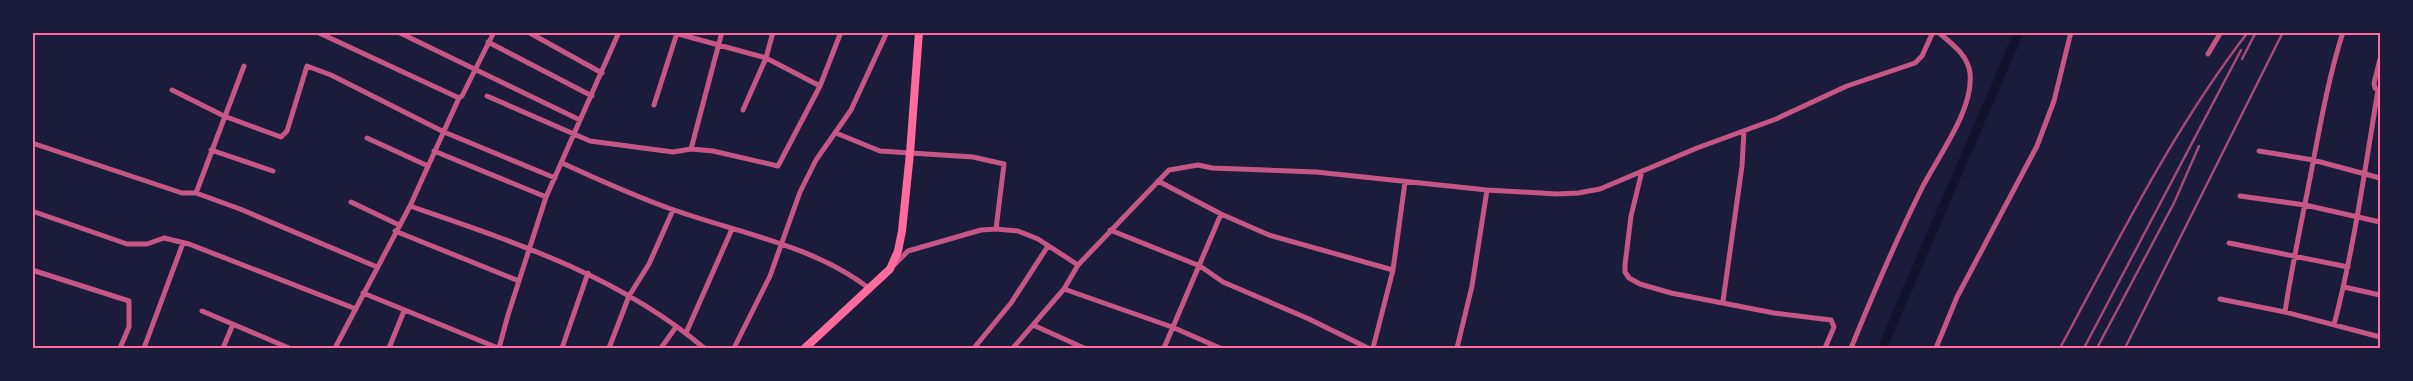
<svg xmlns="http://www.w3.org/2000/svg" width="2413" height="381" viewBox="0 0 2413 381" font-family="Barlow,sans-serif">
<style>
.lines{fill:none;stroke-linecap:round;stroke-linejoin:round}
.canal{stroke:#12122b;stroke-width:9}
.minor{stroke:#c65784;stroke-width:5}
.primary{stroke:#ff6b9d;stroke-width:8}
.rail{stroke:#a44b75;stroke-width:2.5}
.neatline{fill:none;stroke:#ff6b9d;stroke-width:2}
</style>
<rect width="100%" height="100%" fill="#1b1b3a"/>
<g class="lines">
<path class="canal" d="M1882 348 2019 32"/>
<path class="minor" d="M317 32 459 98
M398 32 580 120
M528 32 602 73
M671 32 766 58 820 86
M488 42 592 96
M2208 54 2221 32
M2380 59 2374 83 2375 88 2380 91
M172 90 224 116 281 137 287 131 307 66 331 75 444 132 555 178
M487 96 590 141 673 152 691 149 713 151 778 166 820 86 841 32
M654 105 677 33
M743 110 766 58 773 32
M836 133 880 151 973 157 1004 164 996 229
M367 138 428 166
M32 143 182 193H196L240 209 377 267
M691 149 722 32
M211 150 273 171
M434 151 546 197
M2259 151 2313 160 2380 178
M562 163C599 180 636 197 674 210 739 233 815 246 870 289
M1642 171 1631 216 1625 265V272L1629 278 1640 284 1671 293 1774 313 1831 320 1834 327 1825 348
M1158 181 1221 214 1269 235 1393 270
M196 193 244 66
M2240 196 2305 205 2380 222
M351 202 399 225
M410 206C514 242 619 276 704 348
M32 211 127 244H147L164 238 189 244 356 309
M1110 230 1200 266 1223 282 1309 319 1368 348
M395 231 519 281
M2229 243 2348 267
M894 265 908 251 981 230 996 229 1018 231 1038 239 1078 265
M32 270 129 301V327L120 348
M2344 287 2380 295
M1064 289 1172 327 1220 348
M363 293 498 348
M2220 299 2285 312 2380 337
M1723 301 1742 166 1744 131
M202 311 289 348
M2285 312C2292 265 2302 220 2311 173 2320 126 2328 79 2343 32
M1033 325 1084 348
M2334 325C2354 248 2365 169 2378 90
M686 333 732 229
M144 348 183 243
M223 348 233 324
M335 348 410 206 459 98 462 96 494 32
M389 348 404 311
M499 348 508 315 546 197 619 32
M562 348 588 273
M609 348 629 296 649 264 673 210
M661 348 676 327
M734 348 770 276 800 192 816 160 851 110 887 32
M974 348 1011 303 1048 246
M1013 348 1064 289 1078 265 1169 170 1198 165 1212 168 1316 172 1487 190 1557 194 1578 193 1600 189 1697 148 1776 119 1847 86 1915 63 1922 56 1933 32
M1164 348 1221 214
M1373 348 1393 270 1405 182
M1457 348 1472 286 1487 190
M1851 348C1873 294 1896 240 1922 188 1938 156 1974 110 1970 73 1968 55 1951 43 1938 32
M1936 348 1957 297 2037 146 2054 101 2071 32"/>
<path class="primary" d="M805 348 890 269 898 251 902 231 910 153 919 32"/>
<path class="rail" d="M2242 59 2256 32
M2060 348C2118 241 2173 129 2248 32
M2084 348 2241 50
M2097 348 2174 203 2199 146
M2125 348 2283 32"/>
</g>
<rect width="2413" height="381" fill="none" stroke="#1b1b3a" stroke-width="68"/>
<rect x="34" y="34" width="2345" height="313" class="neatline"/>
</svg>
